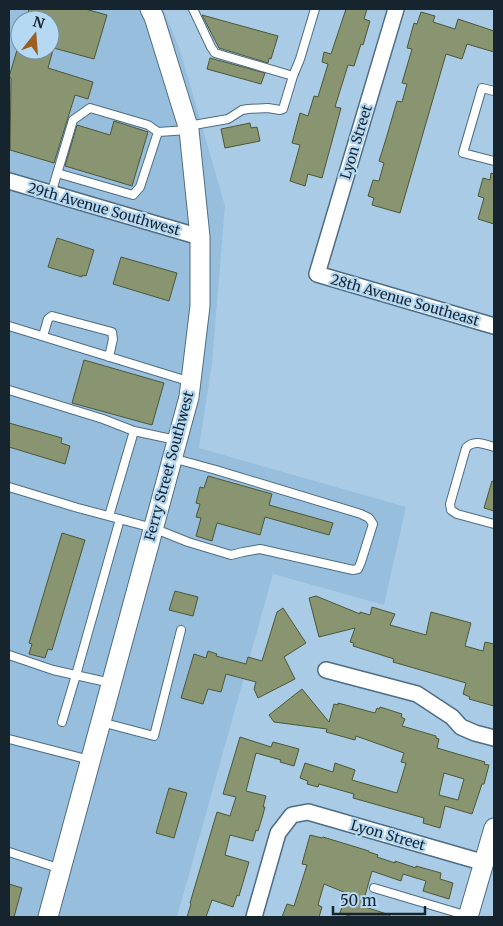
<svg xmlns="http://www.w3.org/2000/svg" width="503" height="926" viewBox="0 0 503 926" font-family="Merriweather,serif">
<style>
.built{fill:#97bfdd;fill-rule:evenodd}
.building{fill:#899470;stroke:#4d5735;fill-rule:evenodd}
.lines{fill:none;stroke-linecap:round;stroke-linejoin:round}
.service-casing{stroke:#4e6d85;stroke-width:10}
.minor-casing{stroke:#4e6d85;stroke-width:18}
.tertiary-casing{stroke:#4e6d85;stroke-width:21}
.service{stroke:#fff;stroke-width:8}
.minor{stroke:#fff;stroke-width:15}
.tertiary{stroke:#fff;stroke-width:19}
.labels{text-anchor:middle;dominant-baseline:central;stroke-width:4.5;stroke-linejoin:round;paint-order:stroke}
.street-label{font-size:14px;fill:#16242e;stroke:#b5d8f3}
</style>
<rect width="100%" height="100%" fill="#a9cbe6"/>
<path class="built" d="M9 9H163L180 50 225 206 212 363 199 448 406 507 384 605 273 574 177 917H9ZM20 20H50V50H20Z"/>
<path class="building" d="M29 9H85L107 15 94 59 50 47V20H26Z
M346 9H367L364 19 370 21 363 45 361 44 354 66 348 65 335 107 341 108 322 178 308 174 305 186 290 181 300 145 292 143 300 113 308 116 314 96 318 97 328 64 322 62 324 52 331 54Z
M421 12 435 16 433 22 455 29 458 19 494 31V52L467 44 462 59 446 54 400 213 372 205 374 198 368 196 373 180 379 181 384 163 379 161 386 139 397 101 402 102 407 84 402 83 412 49 407 48 414 23 417 24Z
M202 15 278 36 271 59 269 58 268 63 219 48Z
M17 50H53L48 68 93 82 88 99 75 95 54 163 10 150 11 78 9 77Z
M210 58 265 73 261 84 207 69Z
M114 121 148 132 132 186 65 166 77 125 110 135Z
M250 123 251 128 257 127 260 141 225 148 221 129Z
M491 173 494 174V224L478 219 484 198 478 196 483 178 490 180Z
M57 238 94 250 86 276 82 275V277L48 267Z
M121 257 177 273 169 301 113 284Z
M84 360 164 383 152 425 72 403Z
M9 423 62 438 61 443 70 446 65 464 9 447Z
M208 476 272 494 269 505 333 523 329 535 265 517 260 535 217 523 212 541 196 536 201 518 196 517 200 504 196 503 200 487 204 488Z
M492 481 494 482V511L484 508Z
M62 533 85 540 52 650 48 649 45 658 29 654 32 644 29 643Z
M175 591 198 597 193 616 169 610Z
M316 596 360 614V612L370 615 372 607 395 614 390 625 426 635 431 612 471 623 465 646 483 651 485 642 494 644V706L469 699 470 697 463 694 466 683 393 662 394 659 353 646 354 643 350 642 355 628 319 637 309 598Z
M283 608 306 643 284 657 295 679 258 698 254 689 256 682 226 674 221 692 208 689 203 704 181 698 194 654 206 658 208 651 217 654 216 656 246 664 248 657 262 661 277 612Z
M302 689 329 722 334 704 338 705V703L375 713 377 708 379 709 380 707 402 714 401 717 405 719 402 726 436 736V738L439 739 437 748 485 762 484 764 489 765 484 784H482L472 814 445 806 440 828 423 823 424 818 353 798 354 794 319 784 318 787 307 784 308 781 300 778 305 763 333 772 335 763 355 770 352 780 397 793 406 763 401 762 404 753 356 736 355 740 326 732 327 729 274 722 269 715ZM444 773 464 779 458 800 439 795Z
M240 737 271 747 273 742 299 749 294 766 280 762 281 760 256 753 246 791 266 796 263 807H265L262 818 258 831 256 830 253 841 230 835 225 855 249 862 239 896 237 895 233 907 212 900 206 917H187L191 904 190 903 217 812 230 816 236 797 223 794Z
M169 788 187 793 174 838 156 833Z
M310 835 322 838 323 837 369 851V852L378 855 377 857 395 863V861L416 868V866L441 873 440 879 453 883 449 899 423 891 426 881 403 874 401 881 372 871 362 906 390 915 389 917H353L340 913 346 893 324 884 318 905 322 907 319 917H282L287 904 294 906 307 865 302 864Z
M9 884 22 888 14 917H9Z"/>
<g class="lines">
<g class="service-casing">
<path id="service" d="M193 9 211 47 215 53 293 76
M494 91 482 88 463 153 494 161
M188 126 228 119 242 110 248 109 268 108 280 110 283 109 293 76 300 59 315 9
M57 173 133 195 140 187 158 132
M51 194 73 120 90 108 148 125 158 132 189 130
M9 326 191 382
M43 336 48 319 52 316 112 332 113 339 109 357
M9 390 103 419 134 431
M494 447C484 444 474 439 466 448L450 504 451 510 457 514 494 524
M9 487 78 508 153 528 188 542 231 555 243 552 260 549 353 570 358 569 361 562 373 524 369 518 361 514 216 470 172 458
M109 516 134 431 176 440
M9 655 53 670 111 683
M62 722 76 675 120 519
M101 722 154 736 181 630
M9 739 90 760
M9 852 61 869
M374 888 468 916"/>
</g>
<g class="minor-casing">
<path id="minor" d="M396 9 317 274 494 326
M9 181 200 237
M326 670 417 694 452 717 461 727 475 733 494 738
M254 917 278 833 292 815 308 812 485 863"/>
</g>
<g class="tertiary-casing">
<path id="tertiary" d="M48 917 189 397 200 306V237L189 130 154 17 150 9
M468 917 494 828"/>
</g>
<use href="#service" class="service"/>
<use href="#minor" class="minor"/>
<use href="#tertiary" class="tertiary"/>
</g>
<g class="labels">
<g class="street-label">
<text transform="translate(356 142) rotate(-73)">Lyon Street</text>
<text transform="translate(104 209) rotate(16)">29th Avenue Southwest</text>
<text transform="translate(405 300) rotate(16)">28th Avenue Southeast</text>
<text transform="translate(169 466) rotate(-75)">Ferry Street Southwest</text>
<text transform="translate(388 835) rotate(16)">Lyon Street</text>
</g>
</g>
<rect width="503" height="926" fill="none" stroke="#16242e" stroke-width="20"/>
<g transform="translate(35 35) rotate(17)"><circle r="24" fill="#b5d8f3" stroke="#7590a4"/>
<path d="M0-4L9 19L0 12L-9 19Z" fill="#9b5f21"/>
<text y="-8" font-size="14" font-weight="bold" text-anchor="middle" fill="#16242e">N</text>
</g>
<path d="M333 906v8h92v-8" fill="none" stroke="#16242e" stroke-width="2.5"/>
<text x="340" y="906" font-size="15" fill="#16242e" stroke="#b5d8f3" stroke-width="4" paint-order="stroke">50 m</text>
</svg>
